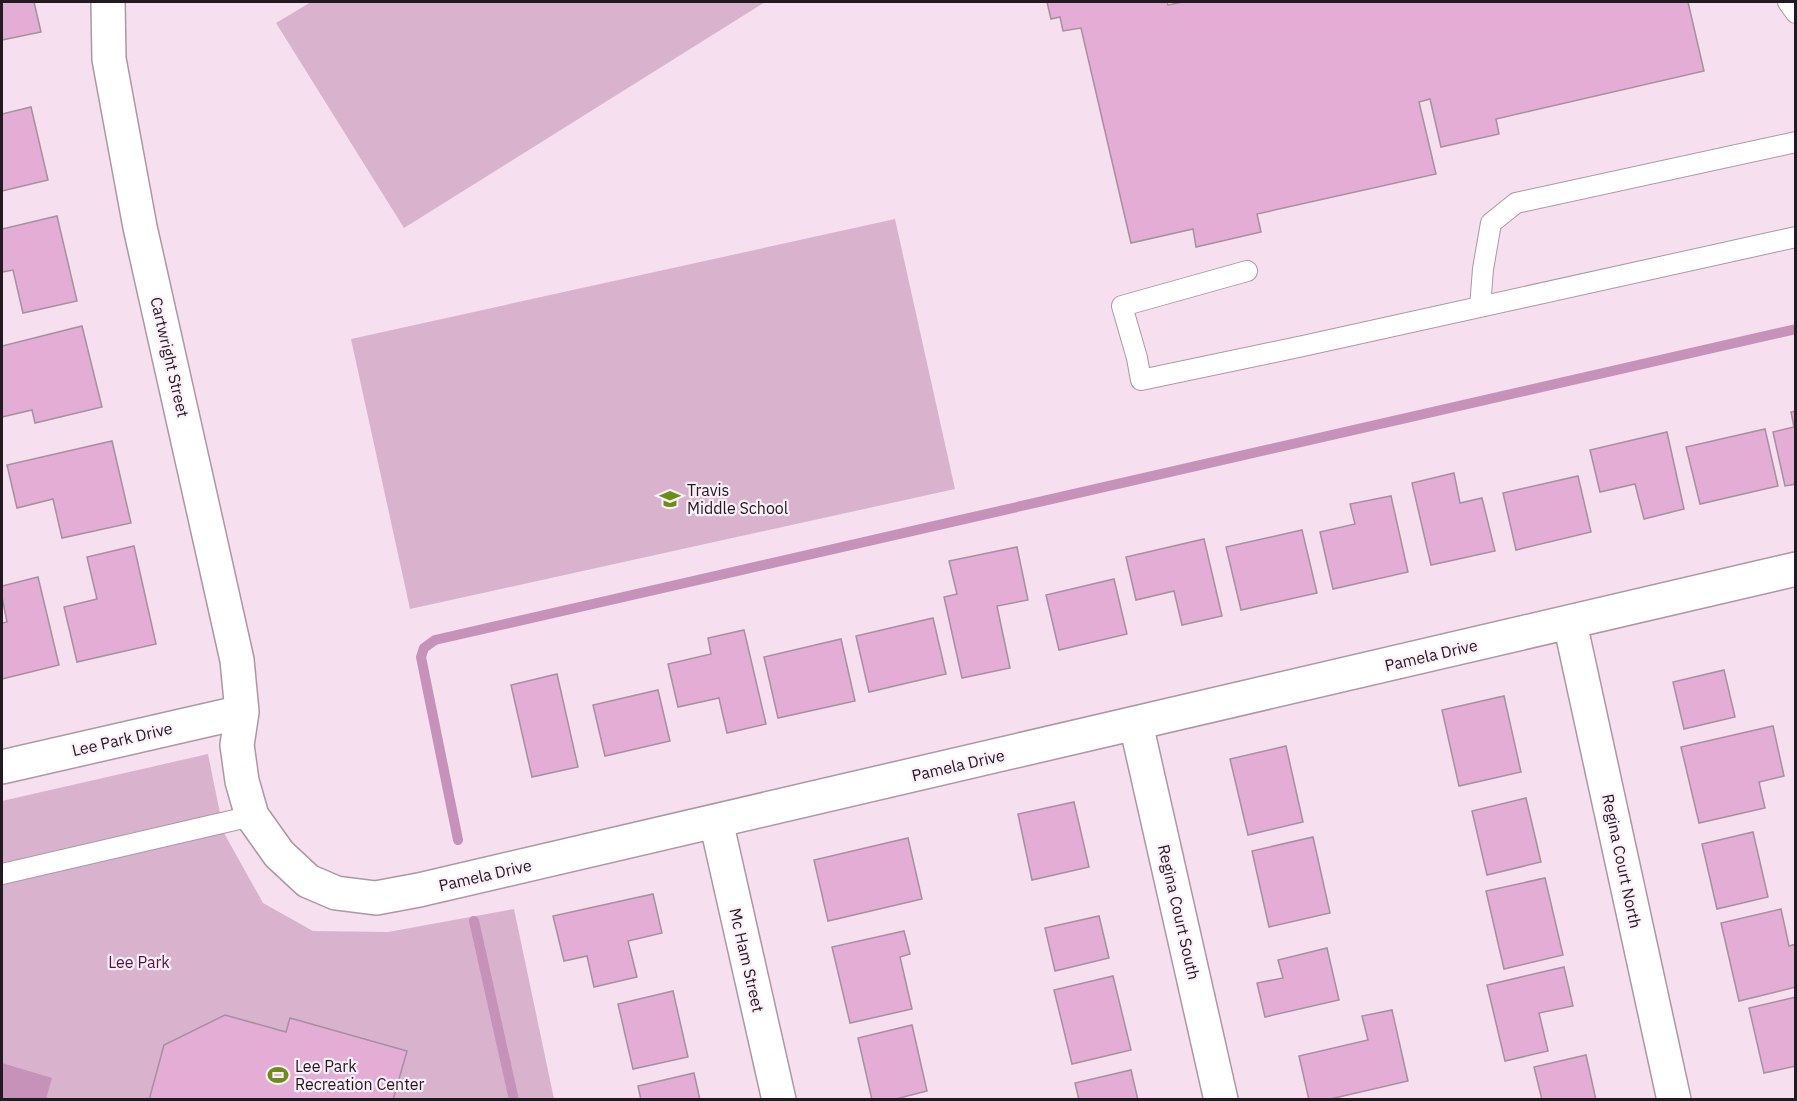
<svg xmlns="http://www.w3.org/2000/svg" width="1797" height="1101" viewBox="0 0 1797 1101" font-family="'IBM Plex Sans',sans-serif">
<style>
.green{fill:#d9b3ce}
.water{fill:#c792ba}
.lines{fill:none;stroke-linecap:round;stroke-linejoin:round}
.stream{stroke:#c792ba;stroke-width:10}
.building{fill:#e4add6;stroke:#a6909f;stroke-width:1.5}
.service-casing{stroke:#ad97a6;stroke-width:22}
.minor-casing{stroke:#ad97a6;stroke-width:36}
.service{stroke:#fff;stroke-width:20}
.minor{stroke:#fff;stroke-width:33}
.labels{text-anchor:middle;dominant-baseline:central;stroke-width:4.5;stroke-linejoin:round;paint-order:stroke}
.street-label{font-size:16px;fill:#221a20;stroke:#fdeff9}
.poi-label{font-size:16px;fill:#221a20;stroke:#fdeff9;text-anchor:start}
.park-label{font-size:16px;fill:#531447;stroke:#fdeff9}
</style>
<rect width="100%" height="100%" fill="#f6dfef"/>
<path class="green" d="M311 2H765L404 228 276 23Z
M895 219 955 489 410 609 351 339Z
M208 754 224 833 263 903 313 931 388 932 514 909 554 1099H2V801Z"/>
<path class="water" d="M2 1063 52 1078 46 1099H2Z"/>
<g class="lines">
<path class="stream" d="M458 840 421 657 424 648 435 640 1796 329
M474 921 514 1100"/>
</g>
<path class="building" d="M2 2H34L41 32 2 40Z
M1047 2H1167L1168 5 1183 2H1688L1704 71 1496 119 1499 134 1441 147 1430 99 1419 102 1436 174 1257 214 1261 232 1196 247 1193 229 1131 243 1081 28 1063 31 1060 17 1051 19Z
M31 107 48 180 2 191V114Z
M57 216 77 301 23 313 13 270 2 272V229Z
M82 326 102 407 35 423 32 410 2 417V346Z
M1796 411V484L1785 486 1773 432 1794 427 1791 412Z
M1765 429 1778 486 1700 504 1686 447Z
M1667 432 1684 509 1644 519 1635 484 1600 492 1590 450Z
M112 441 131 523 62 538 53 499 17 508 7 465Z
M1454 473 1460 503 1482 498 1495 551 1431 565 1412 483Z
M1578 476 1591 532 1516 550 1503 493Z
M1391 496 1408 572 1333 589 1320 532 1355 524 1350 504Z
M1302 530 1317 593 1241 610 1226 547Z
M1204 539 1222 616 1182 625 1174 591 1136 600 1126 557Z
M134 546 156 644 77 662 64 607 97 599 87 557Z
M1017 547 1028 600 997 606 1010 668 962 678 944 597 957 594 949 561Z
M38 577 59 665 2 679V623L7 622 2 597V586Z
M1114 579 1127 634 1059 650 1046 595Z
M933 618 946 674 869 692 856 636Z
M744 630 766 724 727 733 719 698 678 707 668 664 711 654 708 638Z
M841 639 855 701 778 718 764 657Z
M1724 670 1735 717 1684 729 1673 682Z
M557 674 578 767 532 777 511 685Z
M658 690 670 741 605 756 593 705Z
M1504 696 1521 772 1459 786 1442 710Z
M1773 726 1784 776 1759 782 1765 808 1699 823 1681 747Z
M1286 746 1303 822 1248 835 1230 759Z
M1526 798 1541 862 1487 875 1472 811Z
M1074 802 1089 867 1032 880 1018 814Z
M1753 832 1768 897 1717 909 1702 844Z
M1313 837 1330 913 1269 927 1252 851Z
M908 838 922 899 828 921 814 860Z
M1545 878 1563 955 1504 969 1486 891Z
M653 894 662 933 628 941 637 977 594 987 587 956 564 961 553 916Z
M1781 909 1789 946 1796 944V987L1739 1001 1721 923Z
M1099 916 1109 958 1055 971 1045 928Z
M904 931 910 954 900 957 912 1009 850 1023 832 947Z
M1327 948 1339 1000 1265 1017 1257 983 1283 978 1278 960Z
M1564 967 1573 1006 1539 1013 1548 1051 1505 1061 1487 985Z
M1113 976 1131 1050 1072 1064 1054 990Z
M673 991 688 1057 633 1069 618 1004Z
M1796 997V1066L1764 1073 1749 1008Z
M1392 1010 1408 1081 1326 1100H1309L1299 1056 1368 1040 1362 1016Z
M225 1015 286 1032 290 1018 407 1051 393 1100H149L164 1045Z
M912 1025 927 1091 892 1100H872L858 1038Z
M1586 1055 1596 1100H1542L1534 1067Z
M1131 1070 1138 1100H1079L1075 1083Z
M694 1073 700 1100H641L638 1086Z"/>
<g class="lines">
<g class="service-casing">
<path id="service" d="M1788 2 1796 13
M1247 271 1122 306 1137 358 1141 380 1303 346 1796 237
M1480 307 1483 269 1491 223 1516 203 1796 142
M2 874 252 816"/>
</g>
<g class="minor-casing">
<path id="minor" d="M108 2 109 59 140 227 237 660 242 712 237 745 242 781 252 816 279 854 308 881 336 893 376 898 419 890 1796 569
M1570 623 1674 1100
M1136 724 1221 1100
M2 767 242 712
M716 821 779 1100"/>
</g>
<use href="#service" class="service"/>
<use href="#minor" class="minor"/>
</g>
<defs>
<g id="school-bare" transform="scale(1.62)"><path d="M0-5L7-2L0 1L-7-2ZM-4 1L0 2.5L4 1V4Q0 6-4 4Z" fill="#6a8e18" stroke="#fdeff9" stroke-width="2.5" paint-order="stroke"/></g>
<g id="stadium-bare" transform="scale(1.62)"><path d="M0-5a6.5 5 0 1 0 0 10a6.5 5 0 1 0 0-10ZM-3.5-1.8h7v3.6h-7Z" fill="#6a8e18" stroke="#fdeff9" stroke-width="2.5" paint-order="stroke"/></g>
</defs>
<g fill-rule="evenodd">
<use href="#school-bare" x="670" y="499"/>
<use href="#stadium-bare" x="278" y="1075"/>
</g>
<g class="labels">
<g class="street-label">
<text transform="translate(170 357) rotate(77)">Cartwright Street</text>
<text transform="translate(1431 655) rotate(-13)">Pamela Drive</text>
<text transform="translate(122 739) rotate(-13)">Lee Park Drive</text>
<text transform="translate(958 765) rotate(-13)">Pamela Drive</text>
<text transform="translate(1622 861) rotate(78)">Regina Court North</text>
<text transform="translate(485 875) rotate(-13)">Pamela Drive</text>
<text transform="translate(1179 912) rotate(77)">Regina Court South</text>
<text transform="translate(747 960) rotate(77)">Mc Ham Street</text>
</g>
<g class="poi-label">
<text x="687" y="490">Travis<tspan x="687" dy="18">Middle School</tspan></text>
<text x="295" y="1066">Lee Park<tspan x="295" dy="18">Recreation Center</tspan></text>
</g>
<g class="park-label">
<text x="139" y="962">Lee Park</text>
</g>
</g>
<rect width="1797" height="1101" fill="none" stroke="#221a20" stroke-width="6"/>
</svg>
